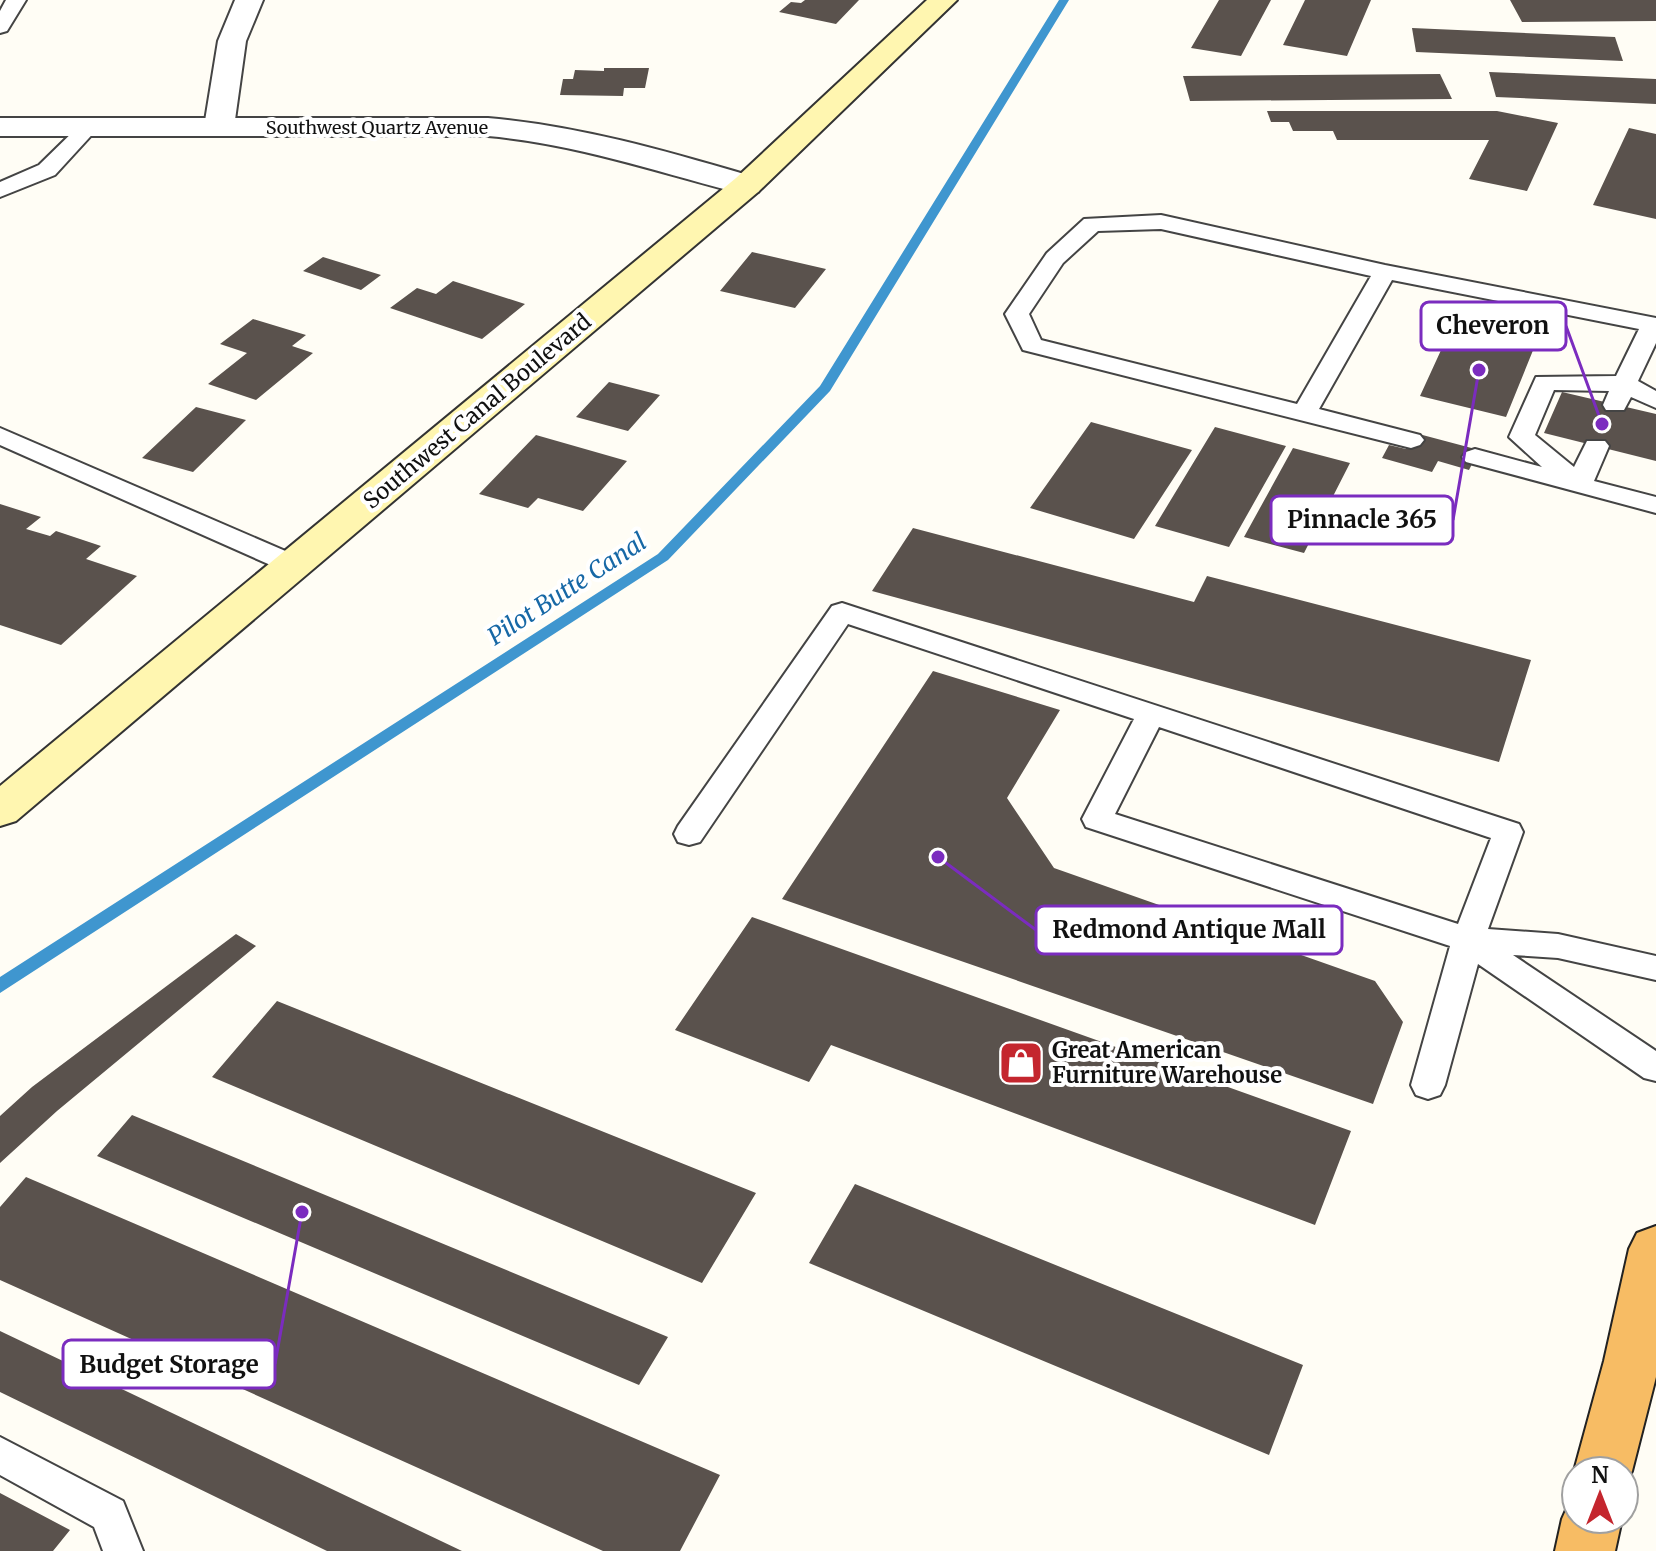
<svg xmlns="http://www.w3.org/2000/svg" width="1656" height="1551" viewBox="0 0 1656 1551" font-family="Merriweather,serif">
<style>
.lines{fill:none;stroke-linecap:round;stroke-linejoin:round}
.stream{fill:#3f96cf;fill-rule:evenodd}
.building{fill:#5a524d}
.service-casing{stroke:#444;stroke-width:4}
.minor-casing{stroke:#444;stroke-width:4}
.tertiary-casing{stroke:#444;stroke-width:4}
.secondary-casing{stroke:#333;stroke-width:4}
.trunk-casing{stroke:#222;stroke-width:4}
.service{fill:#fff;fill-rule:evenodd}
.minor{fill:#fff;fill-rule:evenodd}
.tertiary{fill:#fff;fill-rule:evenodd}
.secondary{fill:#fff6b0;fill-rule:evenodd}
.trunk{fill:#f7bc64;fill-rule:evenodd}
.labels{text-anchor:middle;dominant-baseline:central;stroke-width:8;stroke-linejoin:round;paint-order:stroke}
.far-street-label{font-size:18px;fill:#111;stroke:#fff}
.street-label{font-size:22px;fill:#111;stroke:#fff}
.poi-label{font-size:22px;font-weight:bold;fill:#111;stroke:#fff;text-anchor:start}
.water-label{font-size:24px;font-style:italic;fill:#1768a6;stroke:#fff}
.leader{fill:none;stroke:#7b2cbf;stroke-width:3}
.callout-dot{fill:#7b2cbf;stroke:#fff;stroke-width:3}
.callout{fill:#fff;stroke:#7b2cbf;stroke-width:3}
.callout-label{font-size:24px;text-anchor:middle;font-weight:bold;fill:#111}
</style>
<rect width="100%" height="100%" fill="#fffdf5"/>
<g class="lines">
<path class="stream" d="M1059 0H1069L830 391 668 560 0 993V977L658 554 820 386Z"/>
</g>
<path class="building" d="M805 0H859L836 24 779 12 791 2 801 3Z
M1219 0H1271L1241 56 1191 48Z
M1305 0H1371L1347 56 1283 45Z
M1510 0H1656V21L1522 22Z
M1412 28 1615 37 1623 61 1416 52Z
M604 68H649L645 88H624L623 96 560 95 563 79H573L575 70 604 71Z
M1489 72 1656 79V104L1496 97Z
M1440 74 1452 99 1190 101 1183 76Z
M1267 111H1497L1558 123 1527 191 1469 179 1489 140H1337L1333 131H1293L1289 122H1271Z
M1629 128 1656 134V219L1593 205Z
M752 252 826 269 795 308 720 291Z
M323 257 381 275 361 290 303 271Z
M453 281 525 304 482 339 390 308 417 288 436 294Z
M253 319 306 335 292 346 313 353 256 400 208 384 247 353 220 344Z
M1453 324 1536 343 1506 417 1420 396Z
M609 382 660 395 628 431 576 417Z
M1562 392 1656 414V461L1544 433Z
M196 407 246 420 193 472 142 458Z
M1091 422 1192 450 1134 539 1030 508Z
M1215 427 1286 446 1229 547 1155 526Z
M1415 433 1479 450 1469 470 1438 461 1432 472 1382 458 1389 445 1406 449Z
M536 435 627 461 583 511 538 498 528 508 479 494Z
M1293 448 1350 463 1304 553 1244 537Z
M0 504 41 517 26 529 50 536 56 531 101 546 86 559 137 576 61 645 0 625Z
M913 528 1194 602 1207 576 1531 660 1499 762 872 591Z
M933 671 1060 710 1007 798 1054 868 1375 981 1403 1022 1373 1104 782 899Z
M752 917 1351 1131 1315 1225 831 1045 809 1082 675 1030Z
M236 934 256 946 57 1111 0 1163V1116L32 1087Z
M277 1001 756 1193 702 1283 212 1077Z
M132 1115 668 1337 639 1385 97 1156Z
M26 1177 720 1475 680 1551H603L0 1280V1207Z
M855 1184 1303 1365 1269 1455 809 1263Z
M0 1331 462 1551H327L0 1392Z
M0 1493 70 1530 53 1551H0Z"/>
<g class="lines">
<g class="service-casing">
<path id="service" d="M6 0H26L7 31 0 33V11Z
M89 121 99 127 55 175 0 197V182L39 165 82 123Z
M1161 215 1385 265 1656 318V343L1638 381 1656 391V408L1631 397 1624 410H1606L1603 405 1609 391 1554 390 1535 435 1574 467 1587 441H1605L1609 446 1594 481 1656 497V513L1466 462 1462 457 1466 452 1475 449 1542 467 1509 437 1536 377 1616 376 1639 329 1392 280 1319 409 1420 435 1424 440 1420 445 1411 448 1023 350 1005 314 1047 253 1084 219ZM1161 229 1371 276 1297 404 1041 340 1029 314 1063 263 1098 231Z
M0 428 304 559 308 565 304 571 294 573 284 571 0 445Z
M842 603 1519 824 1523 832 1488 929 1558 934 1656 956V980L1558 958 1513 955 1656 1051V1081L1644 1078 1478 964 1445 1085 1440 1095 1428 1099 1416 1095 1411 1085 1450 946 1086 827 1082 819 1134 719 848 624 700 842 689 845 678 842 674 834 678 826 832 606ZM1159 727 1491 838 1458 924 1115 814Z
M0 1437 123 1501 143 1551H103L94 1527 0 1475Z"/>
</g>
<g class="minor-casing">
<path id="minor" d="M235 0H263L246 41 234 127 230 134 219 136 208 134 204 127 218 41Z"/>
</g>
<g class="tertiary-casing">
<path id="tertiary" d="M0 118H488C581 126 669 152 758 178L763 185 758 192 747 195C660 173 578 144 488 136H0Z"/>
</g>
<g class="secondary-casing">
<path id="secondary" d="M927 0H957L758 192 16 821 0 826V786L736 178Z"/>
</g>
<g class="trunk-casing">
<path id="trunk" d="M1656 1226V1377L1632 1471 1624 1489V1471H1576V1476L1574 1471 1604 1361 1629 1249 1637 1233Z
M1576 1497V1519H1622L1615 1551H1555L1562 1519 1571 1499Z"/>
</g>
<use href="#service" class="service"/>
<use href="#minor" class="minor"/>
<use href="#tertiary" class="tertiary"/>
<use href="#secondary" class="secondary"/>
<use href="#trunk" class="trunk"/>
</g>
<defs>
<g id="shop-square" transform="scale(2.3)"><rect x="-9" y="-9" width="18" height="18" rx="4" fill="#c4262e" stroke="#fff"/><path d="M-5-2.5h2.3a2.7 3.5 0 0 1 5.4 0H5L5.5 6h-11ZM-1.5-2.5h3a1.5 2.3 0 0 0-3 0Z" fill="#fff"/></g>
</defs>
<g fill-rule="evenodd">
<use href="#shop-square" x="1021" y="1063"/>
</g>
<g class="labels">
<g class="far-street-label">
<text x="377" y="127">Southwest Quartz Avenue</text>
</g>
<g class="street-label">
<text transform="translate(477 411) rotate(-40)">Southwest Canal Boulevard</text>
</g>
<g class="poi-label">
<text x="1052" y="1050">Great American<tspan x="1052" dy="25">Furniture Warehouse</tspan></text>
</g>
<g class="water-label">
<text transform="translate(567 589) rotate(-33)">Pilot Butte Canal</text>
</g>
</g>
<path class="leader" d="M1602 424L1566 326M1479 370L1453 520M938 857L1036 930M302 1212L275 1364"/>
<g class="callout-dot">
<circle cx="1602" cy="424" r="8"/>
<circle cx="1479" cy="370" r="8"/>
<circle cx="938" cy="857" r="8"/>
<circle cx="302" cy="1212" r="8"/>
</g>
<g class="callout">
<rect x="1421" y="302" width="145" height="48" rx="8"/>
<rect x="1271" y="496" width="182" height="48" rx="8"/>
<rect x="1036" y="906" width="306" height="48" rx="8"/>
<rect x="63" y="1340" width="212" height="48" rx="8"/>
</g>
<g class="callout-label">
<text x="1493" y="334">Cheveron</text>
<text x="1362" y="528">Pinnacle 365</text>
<text x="1189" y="938">Redmond Antique Mall</text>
<text x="169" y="1373">Budget Storage</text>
</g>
<g transform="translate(1600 1495)"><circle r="38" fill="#ffffff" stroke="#a0a0a0" stroke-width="2"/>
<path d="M0-6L14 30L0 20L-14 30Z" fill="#c4262e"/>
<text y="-12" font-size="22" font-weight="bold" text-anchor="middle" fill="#111111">N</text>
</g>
</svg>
